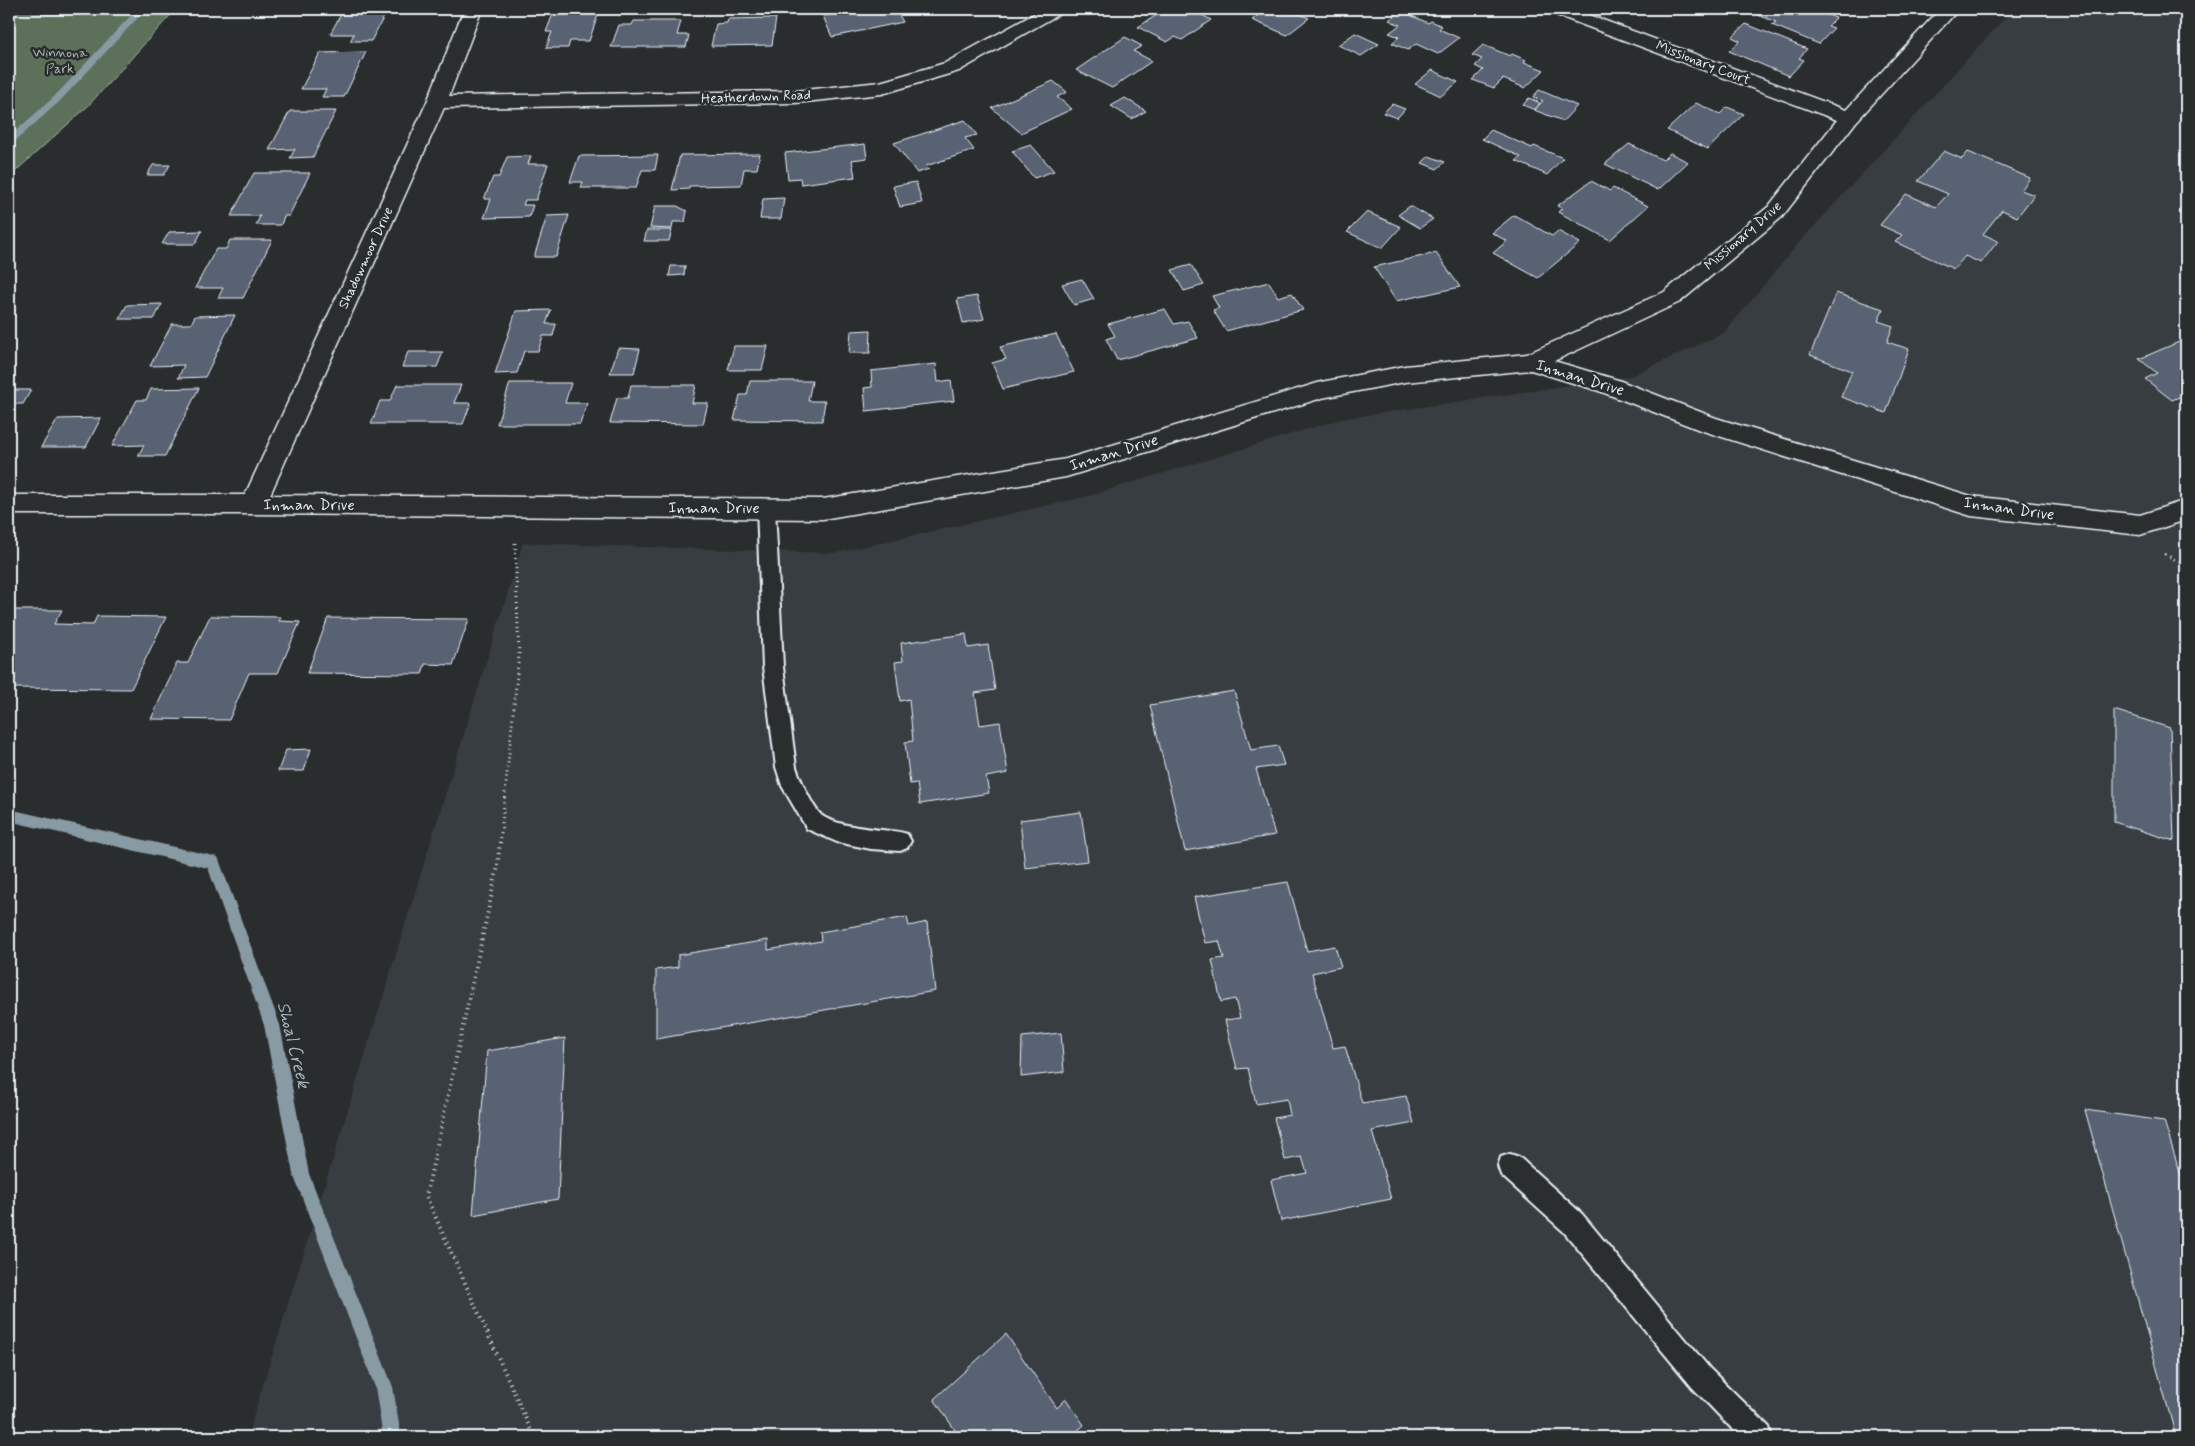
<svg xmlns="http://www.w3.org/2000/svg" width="2195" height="1446" viewBox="0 0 2195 1446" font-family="Mynerve,sans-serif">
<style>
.built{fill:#383d43}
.green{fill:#5d705a;stroke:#a2b0a9}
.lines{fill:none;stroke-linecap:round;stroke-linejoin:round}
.stream{fill:#889ba4;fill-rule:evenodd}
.building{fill:#596273;stroke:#e8f1f8}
.lane-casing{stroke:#e8f1f8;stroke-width:4}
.street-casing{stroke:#e8f1f8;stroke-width:3}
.path-far1{stroke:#e8f1f8;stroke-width:3;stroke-dasharray:1 4;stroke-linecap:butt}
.path{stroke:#e8f1f8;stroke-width:4;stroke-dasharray:1 4.5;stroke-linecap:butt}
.lane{fill:#2a2d2e;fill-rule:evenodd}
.street{fill:#2a2d2e;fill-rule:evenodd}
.labels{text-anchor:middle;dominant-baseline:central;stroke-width:5;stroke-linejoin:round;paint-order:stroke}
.far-park-label{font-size:14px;fill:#a9b7b1;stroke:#2a2d2e}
.far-street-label{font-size:14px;fill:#e8f1f8;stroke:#2a2d2e}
.street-label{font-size:16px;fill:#e8f1f8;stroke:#2a2d2e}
.water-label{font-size:18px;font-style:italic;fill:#a8b8c0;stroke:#2a2d2e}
</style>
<rect width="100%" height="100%" fill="#2a2d2e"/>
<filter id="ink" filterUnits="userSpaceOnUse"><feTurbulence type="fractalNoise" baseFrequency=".02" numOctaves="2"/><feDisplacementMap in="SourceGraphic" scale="10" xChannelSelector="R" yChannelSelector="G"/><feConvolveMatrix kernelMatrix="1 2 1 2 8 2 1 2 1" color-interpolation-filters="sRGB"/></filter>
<g filter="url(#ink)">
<path class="built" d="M2013 9H2186V1437H247L523 543 835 553 1085 497 1341 419 1631 376 1724 333 1798 244Z"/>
<path class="green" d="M9 9H176L87 107 9 177Z"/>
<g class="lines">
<path class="stream" d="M137 9H146L60 101 12 144 9 145V137L54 97Z
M9 809 218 857 280 1025 309 1174 393 1387 401 1437H383L375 1387 293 1174 264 1025 208 868 9 821Z"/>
</g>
<path class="building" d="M344 9H388L371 41H350L354 34H330Z
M560 9H591L590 12H599L589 41H570L568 48H546L552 32H546L553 14H558Z
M835 9H881L883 12 896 10 903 22 832 37 823 16 834 14 831 10Z
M1166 9H1195L1193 10 1211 20 1182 40 1175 37 1167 42 1138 27Z
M1266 9H1287L1309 18 1287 35 1252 20Z
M1764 9 1775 11 1779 9H1812L1836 18 1828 26 1834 28 1819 44 1772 25 1776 22 1758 15Z
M1829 9H1849L1843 15Z
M1401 11 1428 23 1431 21 1442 26 1439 29 1459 38 1438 54 1416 44 1408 50 1392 43 1399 37 1389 33 1400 25 1389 20Z
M776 18 772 45 711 46 716 24 727 23 728 19Z
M634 21H681L677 35H689L686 47H611L619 25H632Z
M1746 24 1807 49 1799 58 1804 60 1789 76 1729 51 1740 41 1732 37Z
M1355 33 1379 44 1361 56 1338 45Z
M1125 37 1142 46 1133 51 1152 61 1112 88 1076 70Z
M1483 45 1510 56 1512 54 1526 60 1524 62 1544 70 1525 88 1503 79 1494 88 1473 80 1483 70 1475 66 1482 59 1472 55Z
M366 52 344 97H322L326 89H301L320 53Z
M1432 70 1458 82 1441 96 1415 84Z
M1053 81 1067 92 1057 97 1072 109 1021 133 992 108Z
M1539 90 1577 106 1563 121 1534 110 1543 101 1533 97Z
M1125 98 1146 111 1132 119 1111 106Z
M1529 98 1540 103 1535 110 1523 105Z
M1696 103 1720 114 1727 107 1744 114 1708 149 1667 130Z
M1392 104 1405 109 1397 118 1383 113Z
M290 111H336L313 157 290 158 295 149 269 150Z
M965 120 977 135 965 138 974 150 926 166 929 169 917 173 894 143Z
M1491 130 1532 148 1534 146 1563 158 1547 175 1516 161 1521 157 1482 139Z
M865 144 867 158 852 160 855 177 801 184 800 178 788 179 785 153Z
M1629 144 1663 160 1670 153 1688 162 1658 190 1605 164Z
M1031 145 1054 171 1034 178 1012 151Z
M1944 151 1962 159 1968 152 2030 178 2021 190 2034 195 2017 217 2002 210 1983 234 1998 241 1981 263 1965 256 1954 269 1895 242 1902 235 1880 225 1906 194 1936 207 1948 194 1918 181Z
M760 154 757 169H744L741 185 689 186V189L672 190 680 155Z
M658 155 655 170H642L636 188H581L583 182H570L579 156Z
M531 156 528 164H548L536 200H525L523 205H533L529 217 484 218 491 199H484L493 177H499L507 157Z
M1429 156 1445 162 1437 169 1422 163Z
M153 165H170L164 175H147Z
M254 173H310L289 216H284L281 225H256L260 216H231Z
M1591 181 1610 191 1613 188 1648 206 1610 240 1558 212 1562 208 1557 206Z
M916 182 922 203 900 207 893 186Z
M784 198 781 219H760L763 199Z
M655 206H677L687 211 685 222H673L672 229 650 228Z
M1410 206 1433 219 1420 228 1398 215Z
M1367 212 1401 227 1382 248 1347 232Z
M569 215 556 257H534L547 216Z
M1514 215 1552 236 1558 231 1580 243 1538 278 1493 253 1507 241 1492 233Z
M647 230H672L669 241H644Z
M202 231 195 244H162L169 232Z
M230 240H272L243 298H218L223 288H195L216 249H226Z
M1436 253 1460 287 1396 301 1374 267Z
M1191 265 1204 285 1184 291 1172 270Z
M671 266H685L684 275 669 276Z
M1082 279 1094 299 1074 305 1062 284Z
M1269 282 1278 297 1292 293 1303 310 1226 331 1213 310 1219 308 1212 296Z
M1836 293 1883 309 1878 321 1893 326 1887 342 1909 349 1886 413 1841 397 1852 371 1810 355Z
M977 296 984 319 963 323 957 299Z
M162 304 154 319H119L127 305Z
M1165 309 1174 324 1188 321 1198 338 1117 360 1106 339 1115 336 1108 324Z
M551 310 546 324H556L553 336H543L538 351H524L517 373 495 374 516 311Z
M235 315 205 377 178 378 184 365 150 366 172 324H191L195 316Z
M871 330 870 353H849L851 331Z
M1056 334 1074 372 1003 389 992 363 1006 359 1000 347Z
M2186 339V394L2172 400 2145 379 2157 373 2139 359Z
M734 346H768L762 370H728Z
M618 348 640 349 634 373H610Z
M408 352H443L437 367H402Z
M936 364 938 382 951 380 954 401 866 411 864 388 872 387 871 371Z
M750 381H812L808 401H825L822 421 734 420 740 395H747Z
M510 383H571L565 403H587L580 424H497Z
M397 385H461L454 403H471L463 424H371L380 401H390Z
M631 385H696L692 403H708L703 424 610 423 617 398H628Z
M199 388 165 456H138L144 445 112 446 137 400H146L151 389Z
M10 390H31L23 404H9Z
M101 418 86 447H41L58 419Z
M9 610H62L54 624 93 625 97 616 166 617 131 689 9 688Z
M210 616 281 617 279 621 300 622 278 673H249L229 720 151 719 177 663H188Z
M328 618 469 619 453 665 425 664 422 674 307 673Z
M966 634 968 648 988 645 995 690 975 693 980 725 1000 722 1008 773 986 777 989 793 920 804 917 783 910 784 905 742 913 741 909 699 900 701 895 662 903 661 901 643Z
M1234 691 1251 750 1278 746 1284 765 1256 769 1275 835 1185 851 1150 705Z
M2114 710 2170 728 2174 841 2114 822Z
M311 749 304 771H278L286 750Z
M1081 812 1088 861 1025 868 1020 820Z
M1288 882 1307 951 1335 946 1341 967 1312 973 1333 1048 1345 1046 1362 1103 1406 1096 1414 1123 1372 1131 1391 1199 1281 1221 1271 1180 1307 1173 1302 1157 1285 1160 1274 1118 1290 1115 1287 1099 1256 1104 1248 1068 1237 1069 1225 1020 1240 1018 1235 999 1221 1002 1212 960 1224 958 1219 941 1205 943 1194 897Z
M907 917 909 926 927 922 935 991 656 1039V970L678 967V955L768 940V950L821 941 820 932Z
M1061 1033 1064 1072 1021 1077 1022 1037Z
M565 1038 558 1199 473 1215 487 1051Z
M2085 1110 2164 1121 2186 1192V1437H2176Z
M1006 1334 1057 1408 1066 1399 1084 1425 1074 1434 1076 1437H946L955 1430 934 1399Z"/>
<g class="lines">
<g class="lane-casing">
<path id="lane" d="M766 501 772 503 775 508 783 667 796 767C800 779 812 806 821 815 830 823 861 828 873 829 885 831 896 830 907 834L911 841 907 848 900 851 871 849 837 842 807 829 782 786 776 767 763 667 757 508 760 503Z
M1510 1154 1519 1157 1582 1214 1710 1369 1769 1427 1772 1437H1740L1692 1387 1564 1232 1501 1175 1498 1166 1501 1157Z"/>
</g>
<g class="street-casing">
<path id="street" d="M464 9H482L449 96 795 91 880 82 945 63 1043 9H1064L1061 13 959 71 882 94 795 103 444 108 270 495 823 499 1066 459 1321 382 1405 366 1527 354 1664 292 1768 207 1837 120 1551 13 1548 9H1573L1846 110 1940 9H1959L1856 122 1782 217 1680 302 1554 361 1618 380 1716 418 1971 496 2140 515 2186 500V520L2140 535 1971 516 1700 430 1602 392 1531 370 1405 382 1322 398 1066 477 823 519 253 514H9V495H245L427 102Z"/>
</g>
<path class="path-far1" d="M2165 554 2186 566
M500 843 519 655 515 542"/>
<path class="path" d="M500 842 497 870 426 1196 534 1437"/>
<use href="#lane" class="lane"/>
<use href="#street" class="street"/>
</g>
</g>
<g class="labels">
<g class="far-park-label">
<text x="60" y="53">Winnona<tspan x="60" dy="16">Park</tspan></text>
</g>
<g class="far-street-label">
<text transform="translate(1703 63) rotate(21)">Missionary Court</text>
<text transform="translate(756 97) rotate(-2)">Heatherdown Road</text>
<text transform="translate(1743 236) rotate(-41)">Missionary Drive</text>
<text transform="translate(366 258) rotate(-65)">Shadowmoor Drive</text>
</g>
<g class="street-label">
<text transform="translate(1580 378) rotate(17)">Inman Drive</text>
<text transform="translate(1114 453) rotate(-17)">Inman Drive</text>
<text x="309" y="505">Inman Drive</text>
<text x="714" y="508">Inman Drive</text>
<text transform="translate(2009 509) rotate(8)">Inman Drive</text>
</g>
<g class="water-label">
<text transform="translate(293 1045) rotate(76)">Shoal Creek</text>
</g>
</g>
<rect width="2195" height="1446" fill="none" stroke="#2a2d2e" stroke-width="30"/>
<rect x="15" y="15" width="2165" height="1416" fill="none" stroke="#e8f1f8" stroke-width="2" filter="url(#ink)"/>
</svg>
